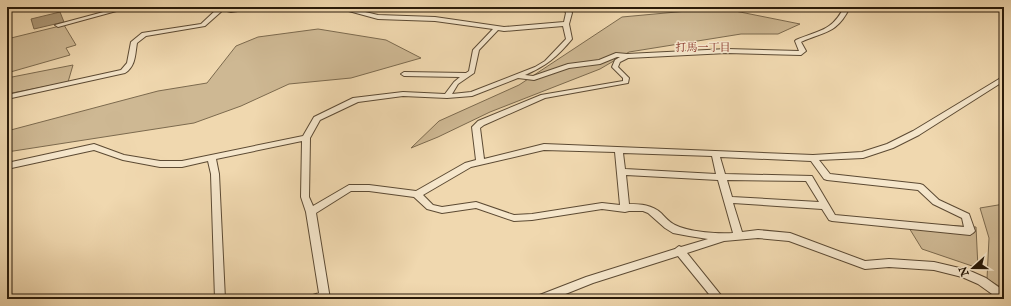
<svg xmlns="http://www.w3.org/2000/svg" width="1011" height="306" viewBox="0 0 1011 306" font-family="'IM FELL English','Noto Serif JP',serif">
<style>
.green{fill:#ceb893;stroke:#7c6a4e}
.water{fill:#ad9877;stroke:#79664b}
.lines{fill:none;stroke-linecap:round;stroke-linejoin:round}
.minor-casing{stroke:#5c4a33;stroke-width:2}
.minor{fill:#f5e6cb;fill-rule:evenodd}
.labels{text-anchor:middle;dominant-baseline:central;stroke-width:3;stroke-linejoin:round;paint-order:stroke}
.far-neighbourhood-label{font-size:11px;fill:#7a1f14;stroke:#f5e6cb}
</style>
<rect width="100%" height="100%" fill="#f0d8af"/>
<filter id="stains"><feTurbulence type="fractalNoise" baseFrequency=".005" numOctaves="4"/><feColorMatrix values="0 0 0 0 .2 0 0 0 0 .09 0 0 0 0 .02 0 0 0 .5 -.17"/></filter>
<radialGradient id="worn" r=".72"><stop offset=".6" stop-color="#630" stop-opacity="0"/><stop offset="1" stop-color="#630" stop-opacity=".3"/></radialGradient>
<path class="green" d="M720 8 800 24 778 34H741L629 52 600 69 490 112 438 137 411 148 439 121 519 85 622 17Z
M64 25 76 45 66 48 70 55 7 73V39Z
M318 29 386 40 421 58 351 78 289 84 241 106 194 123 7 152V131L158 91 207 83 236 46 258 37Z
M73 65 68 82 7 94V78Z
M1004 204V289L987 279 989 238 980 208Z
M906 223 976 227 978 268 922 249Z"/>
<path class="water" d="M60 12 64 22 34 29 31 19Z"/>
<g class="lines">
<g class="minor-casing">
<path id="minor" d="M11 7H20L7 12V8Z
M122 7H131L58 27 55 25Z
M216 7 231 8 254 7 251 9 231 12 223 10 205 26 146 36 137 43C135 54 136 66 125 73L7 99V95L121 70 127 63 131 42 142 33 201 24 218 8Z
M334 7H344L378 15 435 17 504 27 564 22 566 13 563 7H569L572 13 569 24 572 39C557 57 546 66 525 75L533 76 568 64 599 60 616 53 627 54 727 49 799 51 795 41 796 40C818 30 832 32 844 7H850C837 34 825 31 801 42L806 51 801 55 727 53 628 58 620 62 618 67 629 78 628 83 545 98 484 125 480 128 484 159 544 144 813 155 862 152 887 144 913 131 1004 76V81L919 135 893 148 863 158 819 160 830 174 920 184 923 185 939 200 969 214 975 231 973 233 970 235 832 221 829 220 822 209 733 203 742 232 758 230 790 233 865 261 889 259 934 262 968 270 986 278 1004 291V299H999L978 284 962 277 934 270 889 267 865 269 789 241 758 238 724 241 687 253 724 299H713L678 256 593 283 553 299H536L537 296 586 277 675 249 679 246 681 247 708 239 689 236 673 233 665 228 648 213 643 211H629L625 212 602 209 532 220 514 221 476 208 442 213 427 209 414 197 369 191H351L316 213 330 299H309L310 296 319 293 306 212 301 197 302 141 216 159 219 174 225 299H215L211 174 208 161 182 167H160L123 160 94 150 7 169V163L94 144 124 155 160 161H182L303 136 314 117 353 98 403 92 445 94 454 82 460 77 404 76 401 74 404 72 466 73 469 71 473 50 493 29 435 21 378 19ZM563 26 566 39 545 61 535 67 471 92 452 94 458 84 474 73 479 50 498 30 504 31ZM617 57H620L615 60 612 67 623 78V81L541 95 478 121 472 127 476 160 465 163 416 191 369 185H349L313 206 309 197 310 138 320 120 358 102 403 96 447 98 472 96 518 78 534 80 569 68 600 64ZM544 150 615 152 620 205 602 203 532 214 514 215 476 202 442 207 433 205 423 195 471 167ZM623 153 712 156 716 174 625 169ZM720 157 811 161 824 179 827 180 918 190 933 204 962 218 964 227 835 215 812 176 725 174ZM626 175 718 180 733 233C718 234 688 232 675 225 669 222 665 217 661 213 652 205 641 204 629 204ZM727 180 806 181 819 202 732 197Z"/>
</g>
<use href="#minor" class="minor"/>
</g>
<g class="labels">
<g class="far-neighbourhood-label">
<text x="703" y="48">打馬一丁目</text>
</g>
</g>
<rect width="1011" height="306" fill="none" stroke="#f0d8af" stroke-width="24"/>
<rect x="8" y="8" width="995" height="290" fill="none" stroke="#2a1b0a" stroke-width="2"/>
<rect x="12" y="12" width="987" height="282" fill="none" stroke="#2a1b0a"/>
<g transform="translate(973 268) rotate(249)" stroke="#f5e6cb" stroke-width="3" paint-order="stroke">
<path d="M0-3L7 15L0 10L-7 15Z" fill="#2a1b0a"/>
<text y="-6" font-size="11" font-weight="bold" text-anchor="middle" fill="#2a1b0a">N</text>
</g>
<rect width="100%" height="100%" filter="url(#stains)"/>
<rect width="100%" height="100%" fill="url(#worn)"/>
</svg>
